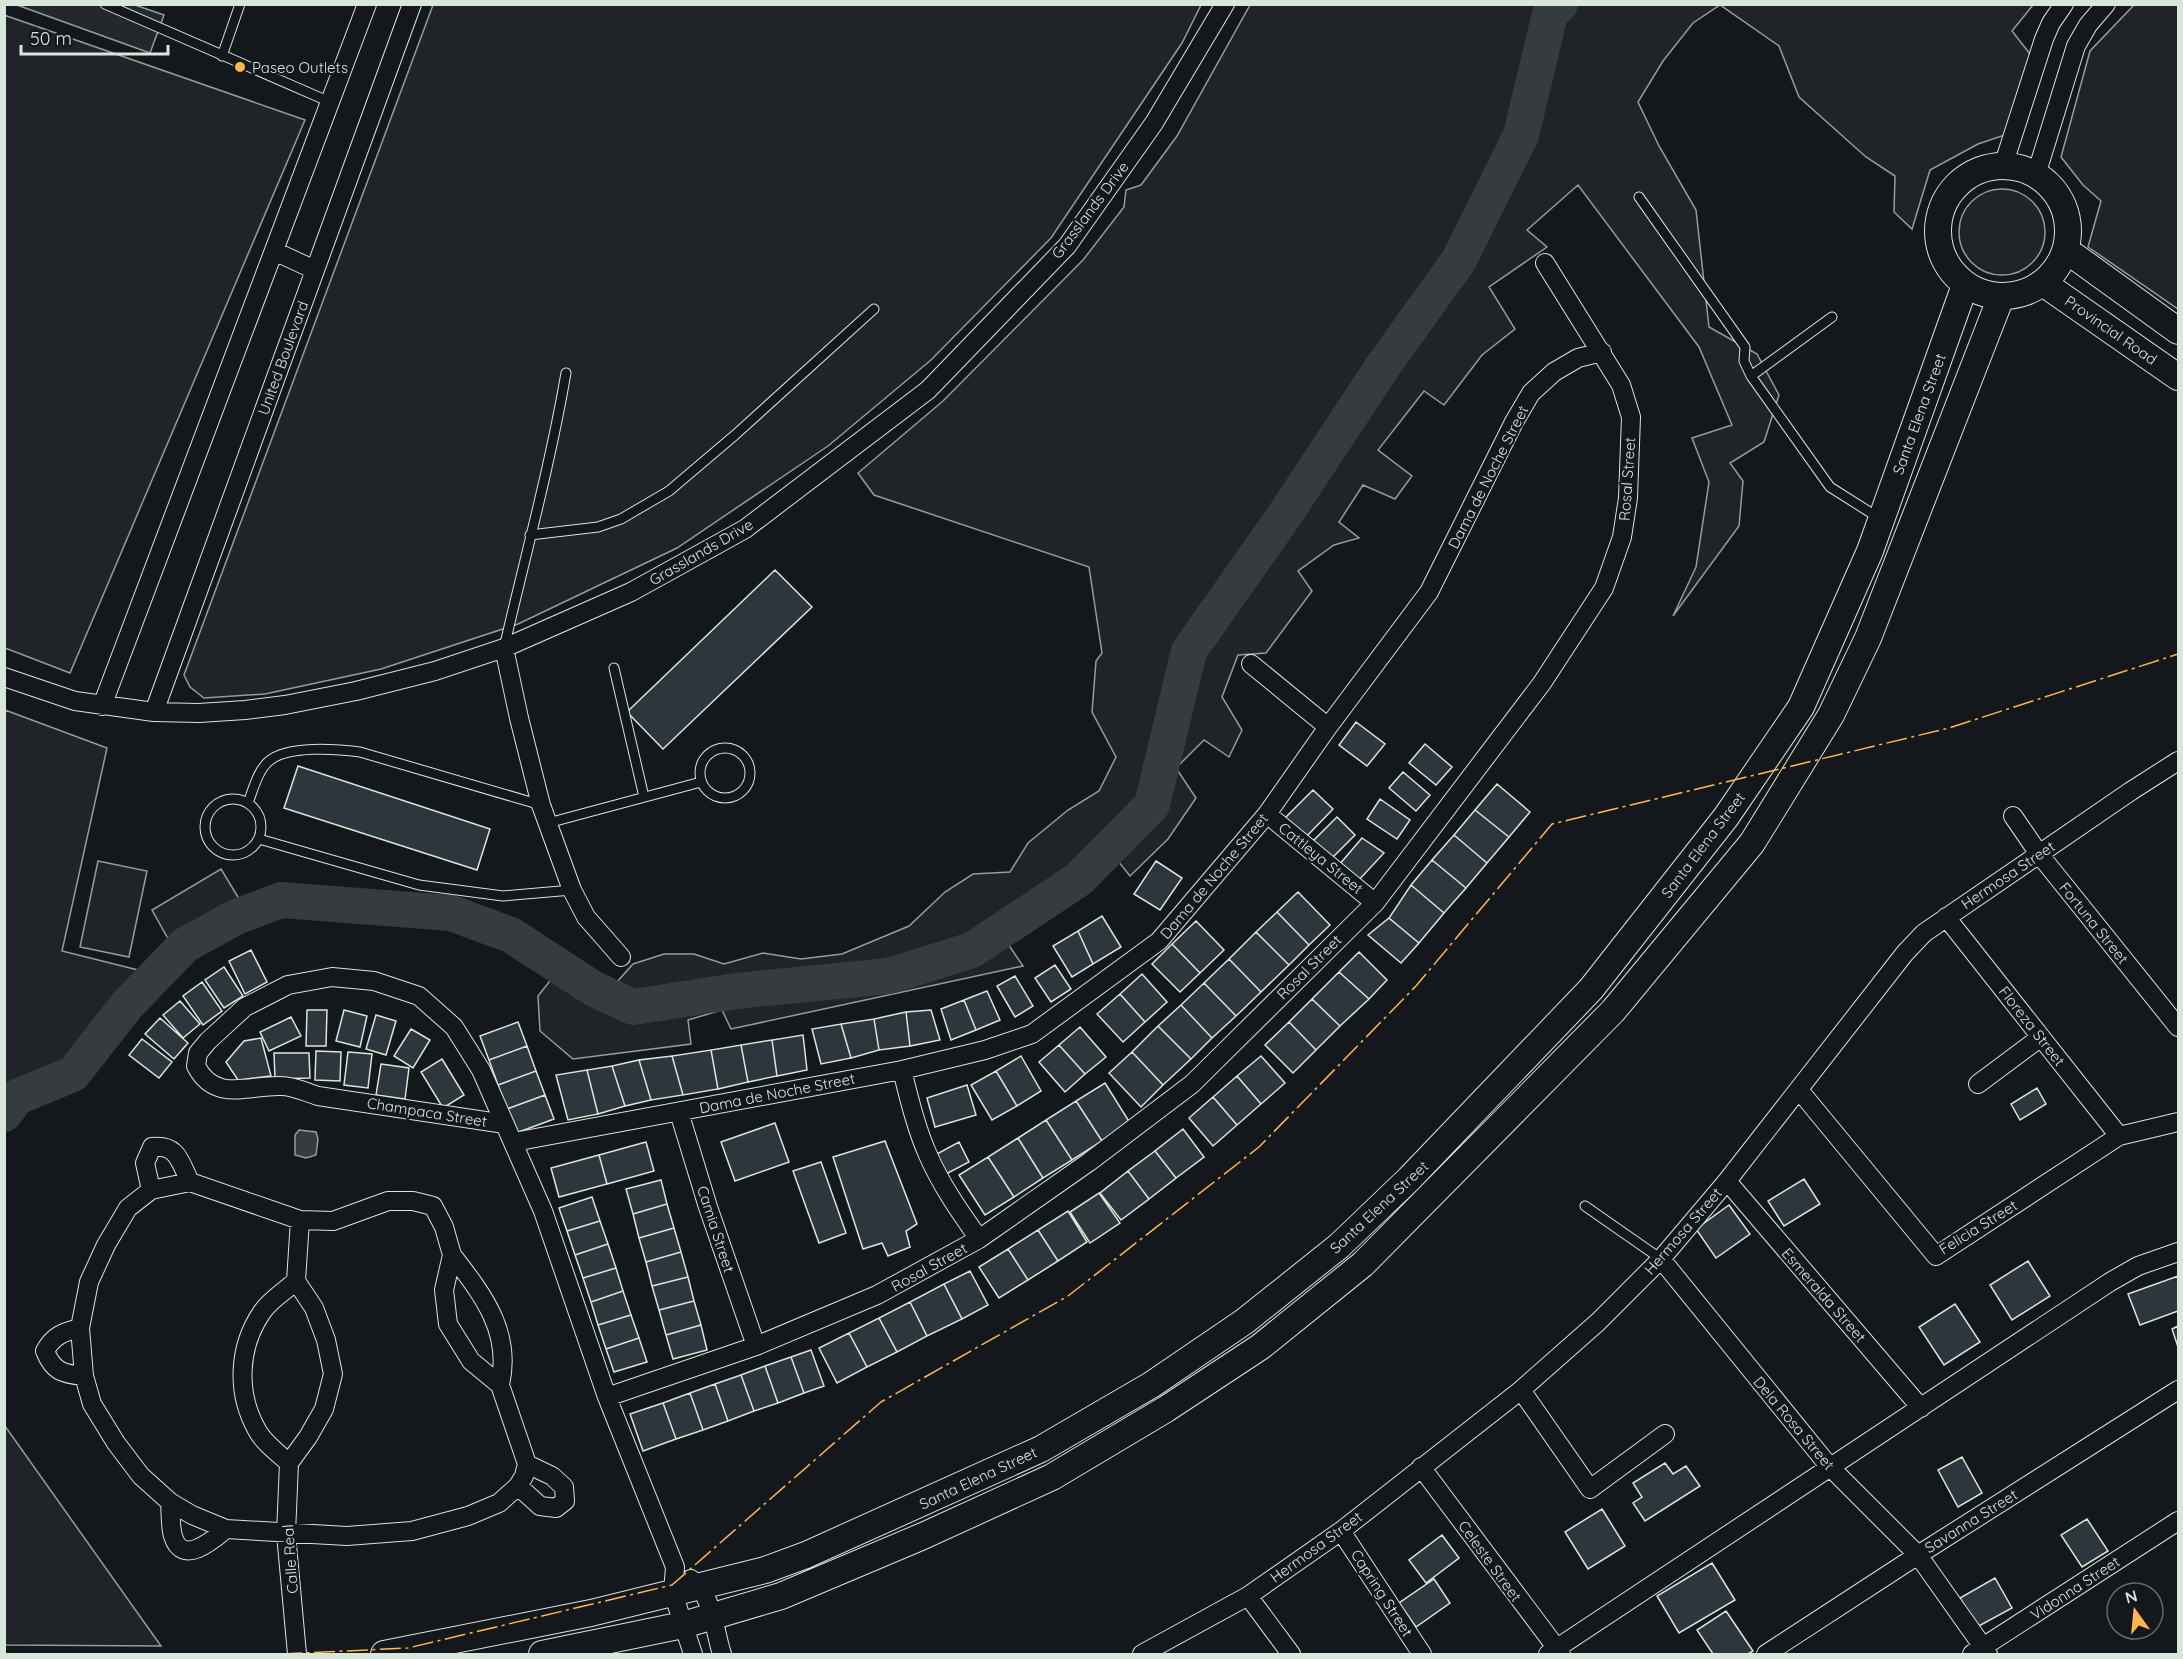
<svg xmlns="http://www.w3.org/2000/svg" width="2183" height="1659" viewBox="0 0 2183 1659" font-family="Quicksand,sans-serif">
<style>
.green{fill:#202428;stroke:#939e99;stroke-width:1.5}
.parking{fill:#24282b;stroke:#939e99;stroke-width:1.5}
.water{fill:#363b3e;stroke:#939e99;stroke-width:1.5}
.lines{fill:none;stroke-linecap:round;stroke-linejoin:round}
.river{stroke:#363b3e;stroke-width:36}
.building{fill:#2c363c;stroke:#d8e6dc;stroke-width:1.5}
.lane-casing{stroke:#d8e6dc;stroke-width:11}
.street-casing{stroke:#d8e6dc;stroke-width:20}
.secondary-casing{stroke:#d8e6dc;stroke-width:28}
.lane{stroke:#14181c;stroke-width:9}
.street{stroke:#14181c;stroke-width:18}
.secondary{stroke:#14181c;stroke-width:26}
.power{stroke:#ffb74d;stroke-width:1.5;stroke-dasharray:21 4.5 3 4.5;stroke-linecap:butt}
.poi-dot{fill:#ffb74d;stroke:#14181c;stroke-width:2}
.labels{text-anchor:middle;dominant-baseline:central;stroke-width:4.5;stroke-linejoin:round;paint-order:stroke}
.poi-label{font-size:15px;fill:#d8e6dc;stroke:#14181c;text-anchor:start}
.street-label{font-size:15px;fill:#d8e6dc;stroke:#14181c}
</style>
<rect width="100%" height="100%" fill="#14181c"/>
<path class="green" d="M433 5H1201L1182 43 1051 238 931 360 828 446 677 548 518 624 381 669 265 694 204 698 190 687 184 675Z
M1250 5H2033L2012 31 2030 54 2005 135 1978 144 1930 170 1912 229 1894 212 1895 176 1866 157 1799 97 1779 46 1720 5 1693 23 1663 61 1638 102 1659 146 1696 210 1709 327 1757 354 1779 395 1764 442 1730 463 1743 481 1739 526 1673 616 1696 567 1709 482 1692 438 1732 425 1699 347 1578 185 1527 230 1547 247 1489 287 1515 329 1482 355 1444 405 1424 391 1378 450 1412 476 1395 499 1363 485 1339 522 1359 538 1334 545 1298 571 1312 591 1266 653 1238 655 1222 697 1242 730 1229 757 1204 740 1176 768 1196 798 1168 839 1130 876 1118 861 1085 890 1008 944 1023 966 731 1029 722 1010 688 1020 691 1044 573 1059 540 1031 538 996 553 977 616 983 633 964 664 954H694L724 964 763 953 801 959 842 954 909 926 945 892 973 874 1010 872 1028 843 1068 810 1099 791 1116 757 1092 712 1096 661 1102 653 1089 567 874 495 858 473 943 401 1083 260 1124 207 1126 190 1141 185 1177 136Z
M2134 5H2178V309L2088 247 2101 201 2083 185 2061 157 2090 51Z
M4 15 305 120 70 673 5 648Z
M1959 232a43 43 0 1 1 86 0a43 43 0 1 1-86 0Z
M5 710 107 748 62 951 146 972 62 1066 17 1097 5 1114Z
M98 861 147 871 129 957 80 947Z
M221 869 241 902 171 944 152 910Z
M4 1426H5L161 1646 5 1645Z"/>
<path class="parking" d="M17 5H135L164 15 150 53Z"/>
<path class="water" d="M299 1130 316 1132 318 1139 316 1155 306 1158 295 1155V1135Z"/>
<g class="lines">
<path class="river" d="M4 1114 17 1097 73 1074 127 1005 185 945 236 917 281 900 451 913 511 935 594 989 633 1007 736 991 889 976 972 950 1079 879 1152 805 1189 651 1284 516 1383 366 1459 260 1521 135 1550 14 1560 4"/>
</g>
<path class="building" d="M775 570 812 607 663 749 627 712Z
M1356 722 1385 744 1367 766 1339 745Z
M1425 744 1452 767 1436 785 1409 763Z
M298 766 490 829 477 870 284 808Z
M1403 772 1430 795 1416 811 1389 788Z
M1497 784 1530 812 1509 837 1475 810Z
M1313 790 1333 809 1306 837 1285 818Z
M1380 799 1410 820 1397 839 1367 819Z
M1475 810 1509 837 1487 863 1454 835Z
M1337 817 1355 835 1330 860 1312 842Z
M1454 835 1487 863 1466 888 1432 860Z
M1362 838 1384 853 1357 882 1339 865Z
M1432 860 1466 888 1444 913 1411 885Z
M1156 861 1182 878 1160 910 1134 894Z
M1411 885 1444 913 1419 943 1389 918Z
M1298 892 1330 925 1309 945 1277 912Z
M1277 912 1309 945 1289 965 1256 932Z
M1102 916 1121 947 1093 964 1078 931Z
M1389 918 1419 943 1401 963 1368 935Z
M1196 921 1224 950 1200 973 1172 944Z
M1078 931 1093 964 1072 977 1053 946Z
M1256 932 1289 965 1261 992 1229 959Z
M1172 944 1200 973 1180 992 1152 964Z
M251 950 267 982 245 994 229 961Z
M1359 952 1387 980 1369 999 1339 972Z
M1229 959 1261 992 1236 1016 1204 983Z
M1055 965 1071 989 1051 1002 1035 978Z
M224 967 243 996 224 1008 205 980Z
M1339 972 1369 999 1340 1026 1312 999Z
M1142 974 1167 1002 1145 1022 1120 994Z
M1015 976 1033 1006 1015 1017 997 986Z
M202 982 222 1011 203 1025 183 996Z
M1204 983 1236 1016 1212 1038 1181 1005Z
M987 991 1000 1020 976 1030 964 1000Z
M1120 994 1145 1022 1123 1042 1097 1014Z
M1312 999 1340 1026 1316 1050 1289 1022Z
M964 1000 976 1030 951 1040 941 1009Z
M180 1001 200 1024 183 1038 163 1015Z
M1181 1005 1212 1038 1191 1059 1158 1026Z
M307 1010H327L326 1046H306Z
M344 1010 367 1016 360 1047 336 1041Z
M931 1010 940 1040 910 1046 906 1012Z
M906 1012 910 1046 879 1050 874 1019Z
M376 1015 396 1021 386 1055 366 1049Z
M291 1017 301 1036 269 1051 260 1032Z
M160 1018 188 1043 174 1059 145 1034Z
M874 1019 879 1050 851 1058 841 1024Z
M518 1022 527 1046 489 1060 480 1036Z
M1289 1022 1316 1050 1293 1073 1265 1045Z
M841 1024 851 1058 821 1064 812 1029Z
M1158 1026 1191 1059 1163 1085 1132 1052Z
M1080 1027 1106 1057 1085 1074 1059 1045Z
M411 1029 430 1040 413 1068 394 1056Z
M803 1035 807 1070 777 1076 772 1040Z
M261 1038 271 1076 238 1080 226 1062 244 1041Z
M142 1039 172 1062 159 1078 129 1055Z
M772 1040 777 1076 748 1082 741 1045Z
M741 1045 748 1082 718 1089 711 1050Z
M1059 1045 1085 1074 1065 1092 1039 1062Z
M527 1046 536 1071 498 1085 489 1060Z
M711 1050 718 1089 683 1095 672 1056Z
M316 1051 341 1052 340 1081 315 1080Z
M348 1052 372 1054 368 1088 344 1085Z
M1132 1052 1163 1085 1141 1107 1109 1073Z
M274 1053H309L310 1078 275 1079Z
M672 1056 683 1095 651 1100 639 1060Z
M1021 1056 1041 1091 1017 1106 996 1071Z
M1261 1056 1285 1083 1261 1104 1237 1076Z
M442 1059 464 1095 443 1108 421 1072Z
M639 1060 651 1100 625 1106 612 1066Z
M381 1064 409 1068 405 1099 376 1095Z
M612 1066 625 1106 598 1114 587 1070Z
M587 1070 598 1114 568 1120 556 1075Z
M536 1071 545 1095 507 1109 498 1085Z
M996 1071 1017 1106 992 1120 971 1085Z
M1237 1076 1261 1104 1237 1125 1213 1097Z
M1105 1083 1130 1123 1102 1141 1076 1101Z
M967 1085 976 1115 935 1127 927 1098Z
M2037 1088 2046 1104 2020 1120 2011 1104Z
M545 1095 554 1119 516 1133 507 1109Z
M1213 1097 1237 1125 1213 1146 1189 1118Z
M1076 1101 1102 1141 1072 1160 1046 1120Z
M1046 1120 1072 1160 1043 1178 1018 1138Z
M775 1123 789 1162 735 1181 721 1142Z
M1183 1129 1204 1157 1176 1178 1155 1151Z
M1018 1138 1043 1178 1014 1197 988 1157Z
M885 1141 917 1224 906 1231 910 1247 888 1256 882 1243 863 1249 833 1157Z
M646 1142 654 1171 607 1184 599 1155Z
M959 1142 969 1162 946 1174 935 1155Z
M1155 1151 1176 1178 1149 1199 1128 1171Z
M599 1155 607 1184 559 1197 551 1168Z
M988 1157 1014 1197 985 1215 959 1175Z
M821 1162 846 1233 819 1243 793 1171Z
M1128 1171 1149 1199 1121 1220 1100 1193Z
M1804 1179 1820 1204 1784 1226 1768 1201Z
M661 1180 667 1204 633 1214 626 1189Z
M1099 1193 1120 1223 1090 1243 1070 1212Z
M592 1197 600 1221 567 1231 559 1208Z
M667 1204 674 1228 639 1238 633 1214Z
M1729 1205 1750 1234 1716 1258 1696 1229Z
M1068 1211 1087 1242 1058 1261 1038 1230Z
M600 1221 608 1244 575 1255 567 1231Z
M674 1228 681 1252 646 1262 639 1238Z
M1038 1230 1058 1261 1028 1280 1008 1249Z
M608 1244 616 1268 583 1278 575 1255Z
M1008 1249 1028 1280 999 1298 979 1267Z
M681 1252 688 1277 652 1286 646 1262Z
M2028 1261 2050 1296 2012 1320 1990 1285Z
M616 1268 623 1291 591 1302 583 1278Z
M970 1271 988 1305 962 1319 944 1284Z
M2178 1276V1311L2140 1325 2128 1294Z
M688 1277 694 1301 659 1310 652 1286Z
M944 1284 962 1319 927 1336 910 1302Z
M623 1291 631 1315 598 1325 591 1302Z
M694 1301 701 1325 666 1335 659 1310Z
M910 1302 927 1336 897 1352 879 1318Z
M1955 1304 1980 1342 1944 1365 1919 1327Z
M631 1315 639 1338 606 1349 598 1325Z
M879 1318 897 1352 867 1367 849 1333Z
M701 1325 707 1350 673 1359 666 1335Z
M2178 1326V1347L2172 1329Z
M849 1333 867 1367 837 1383 819 1348Z
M639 1338 647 1362 614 1372 606 1349Z
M811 1350 824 1386 804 1393 791 1357Z
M791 1357 804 1393 778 1403 765 1366Z
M765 1366 778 1403 754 1411 741 1375Z
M741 1375 754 1411 728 1421 715 1384Z
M715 1384 728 1421 703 1430 690 1393Z
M690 1393 703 1430 676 1439 663 1403Z
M663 1403 676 1439 643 1451 630 1414Z
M1962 1457 1982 1493 1958 1507 1938 1470Z
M1665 1463 1673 1474 1686 1466 1700 1486 1645 1521 1633 1503 1642 1497 1633 1483Z
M1602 1509 1625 1546 1588 1569 1565 1532Z
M2087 1519 2108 1551 2082 1567 2061 1535Z
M1442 1535 1459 1558 1426 1583 1409 1560Z
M1712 1563 1735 1600 1679 1633 1657 1596Z
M1995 1578 2012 1608 1977 1627 1960 1598Z
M1434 1579 1450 1603 1416 1627 1399 1603Z
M1726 1611 1753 1651 1748 1654H1713L1697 1630Z"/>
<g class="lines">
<g class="lane-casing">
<path id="lane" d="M105 4 330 102
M222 56 240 4
M1639 197 1745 347 1744 361 1751 376 1830 487 1879 518
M1751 376 1832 317
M530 535 598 527 621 519 669 491 735 435 874 309
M504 648C525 557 550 466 566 373
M614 668 644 797
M700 773a25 25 0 1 1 50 0a25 25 0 1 1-50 0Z
M205 827a28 28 0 1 1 56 0a28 28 0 1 1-56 0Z
M248 803C253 790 258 770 269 761 288 745 337 749 360 752L541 805
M548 823 701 782
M259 839 419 885 503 896 572 890
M1585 1206 1661 1259"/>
</g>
<g class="street-casing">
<path id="street" d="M2003 166 2044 39 2051 23 2064 4
M2036 175 2076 46 2088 25 2106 4
M274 251 315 270
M504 648 519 718 541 805 572 890 586 917 621 957
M1251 664 1328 727
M4 677 75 701 154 712 199 713 245 710 285 705 356 691 435 671 504 648 631 592 745 529 928 390 1067 246 1154 123 1225 4
M102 706 367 4
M154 712 412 4
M1267 814 1375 903
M2013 816 2039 854 2178 1027
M1946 917 2119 1136
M902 1070C909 1098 916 1128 928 1155 941 1185 960 1212 979 1239
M1978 1084 2041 1037
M1799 1090 1936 1256 2119 1136 2178 1122
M679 1112 708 1207 756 1346
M505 1124 318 1096C305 1092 294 1086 281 1086 248 1085 215 1103 196 1066L198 1053 208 1041 245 1007 288 985 332 977 374 981 419 996 454 1027 481 1070 543 1211 607 1397 675 1567 673 1593 693 1654
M514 1142 902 1070 985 1050 1032 1034 1159 941 1267 814 1328 727 1429 592 1514 422 1531 393 1554 372 1578 358 1602 352
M1727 1181 1921 1408
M190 1182 300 1220 333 1221 388 1201H413L433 1206 444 1227 452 1255 444 1290 448 1324 471 1361 500 1385 527 1464 524 1476 518 1486 499 1503 468 1516 412 1531 347 1536 226 1529 192 1515 170 1502 141 1476 116 1443 92 1404 84 1376 80 1328 89 1282 106 1245 128 1208 151 1190Z
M151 1190 145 1163 152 1147C178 1144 180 1162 190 1182
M452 1255C483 1295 512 1332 500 1385
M1661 1259 1829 1466 1918 1555 1988 1654
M296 1281 300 1220
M80 1328C63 1332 53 1336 45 1351 53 1371 62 1374 84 1376
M1521 1390 1590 1489 1665 1434
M607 1397 756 1346 877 1295 979 1239 1089 1162 1192 1084 1375 903 1542 683 1604 588 1622 537 1628 498 1631 417 1621 385 1545 263
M289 1463C279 1454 263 1442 257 1430 236 1393 238 1347 262 1312 270 1300 285 1291 296 1281L314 1308 326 1340 333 1374 324 1409 308 1437 289 1463 286 1534 297 1654
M1421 1467 1561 1654
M518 1486 540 1506 556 1508 565 1501 564 1487 552 1476 527 1464
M170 1502C171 1513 170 1526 173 1536 182 1567 213 1540 226 1529
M1341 1531 1422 1654
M691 1579C713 1595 714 1630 722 1654
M1248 1596 1291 1654
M1142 1654 1248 1596 1341 1531 1521 1390 1598 1322 1661 1259 1727 1181 1905 953 1924 933 2131 791 2178 761
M1548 1654 2110 1282 2138 1266 2178 1252
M1766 1654 1918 1555 2178 1390
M1972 1654 2178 1521"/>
</g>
<g class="secondary-casing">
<path id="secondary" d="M1938 231a65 65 0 1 1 130 0a65 65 0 1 1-130 0Z
M2066 250 2178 331
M2043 283 2178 377
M384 1654 591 1613 765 1570 806 1555 1041 1449 1151 1385 1245 1321 1339 1246 1409 1179 1591 989 1726 817 1801 707 1870 551 1965 285
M542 1654 683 1625 781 1596 923 1536 1052 1477 1166 1409 1260 1347 1363 1264 1613 1011 1752 843 1831 715 1868 638 2001 297"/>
</g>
<use href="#lane" class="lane"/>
<use href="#street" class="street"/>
<use href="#secondary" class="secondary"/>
<path class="power" d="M281 1654 408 1648 672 1585 881 1402 1068 1296 1259 1147 1416 986 1552 824 1949 728 2178 654"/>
</g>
<circle class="poi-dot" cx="240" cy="67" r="6"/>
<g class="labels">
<g class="poi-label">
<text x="252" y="67">Paseo Outlets</text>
</g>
<g class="street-label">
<text transform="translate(1090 210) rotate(-53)">Grasslands Drive</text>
<text transform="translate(2111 330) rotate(35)">Provincial Road</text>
<text transform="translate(283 358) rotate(-70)">United Boulevard</text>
<text transform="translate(1919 414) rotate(-70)">Santa Elena Street</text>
<text transform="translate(1488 477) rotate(-63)">Dama de Noche Street</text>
<text transform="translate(1627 479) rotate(-86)">Rosal Street</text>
<text transform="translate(701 552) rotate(-30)">Grasslands Drive</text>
<text transform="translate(1703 845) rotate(-53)">Santa Elena Street</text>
<text transform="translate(1321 858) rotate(39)">Cattleya Street</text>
<text transform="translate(2008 875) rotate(-34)">Hermosa Street</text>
<text transform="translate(1214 876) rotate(-50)">Dama de Noche Street</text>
<text transform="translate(2094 923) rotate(51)">Fortuna Street</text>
<text transform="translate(1309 967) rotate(-45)">Rosal Street</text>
<text transform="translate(2032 1026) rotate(52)">Floreza Street</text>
<text transform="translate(777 1093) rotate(-11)">Dama de Noche Street</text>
<text transform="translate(427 1112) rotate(9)">Champaca Street</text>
<text transform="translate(1379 1207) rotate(-43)">Santa Elena Street</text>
<text transform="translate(1978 1227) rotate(-32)">Felicia Street</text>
<text transform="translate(716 1229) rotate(72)">Camia Street</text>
<text transform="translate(1683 1231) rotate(-49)">Hermosa Street</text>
<text transform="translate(929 1267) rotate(-29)">Rosal Street</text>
<text transform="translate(1824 1295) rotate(49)">Esmeralda Street</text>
<text transform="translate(1794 1423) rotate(50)">Dela Rosa Street</text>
<text transform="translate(978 1478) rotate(-25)">Santa Elena Street</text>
<text transform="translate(1971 1521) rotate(-32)">Savanna Street</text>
<text transform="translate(1316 1547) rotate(-36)">Hermosa Street</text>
<text transform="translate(290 1559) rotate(-94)">Calle Real</text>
<text transform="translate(1490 1561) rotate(54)">Celeste Street</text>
<text transform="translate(2075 1588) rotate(-33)">Vidonna Street</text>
<text transform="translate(1382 1593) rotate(57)">Capring Street</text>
</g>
</g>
<rect width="2183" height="1659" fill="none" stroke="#d8e6dc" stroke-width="12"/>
<g transform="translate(2135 1611) rotate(345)"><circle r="28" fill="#14181c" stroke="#626a69" stroke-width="1.5"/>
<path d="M0-4.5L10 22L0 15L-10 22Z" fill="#ffb74d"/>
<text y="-9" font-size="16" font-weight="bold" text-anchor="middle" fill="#d8e6dc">N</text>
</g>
<path d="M21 45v9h147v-9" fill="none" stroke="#d8e6dc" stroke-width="3"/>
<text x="30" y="45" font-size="18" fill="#d8e6dc" stroke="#14181c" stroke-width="4.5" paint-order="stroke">50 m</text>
</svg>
